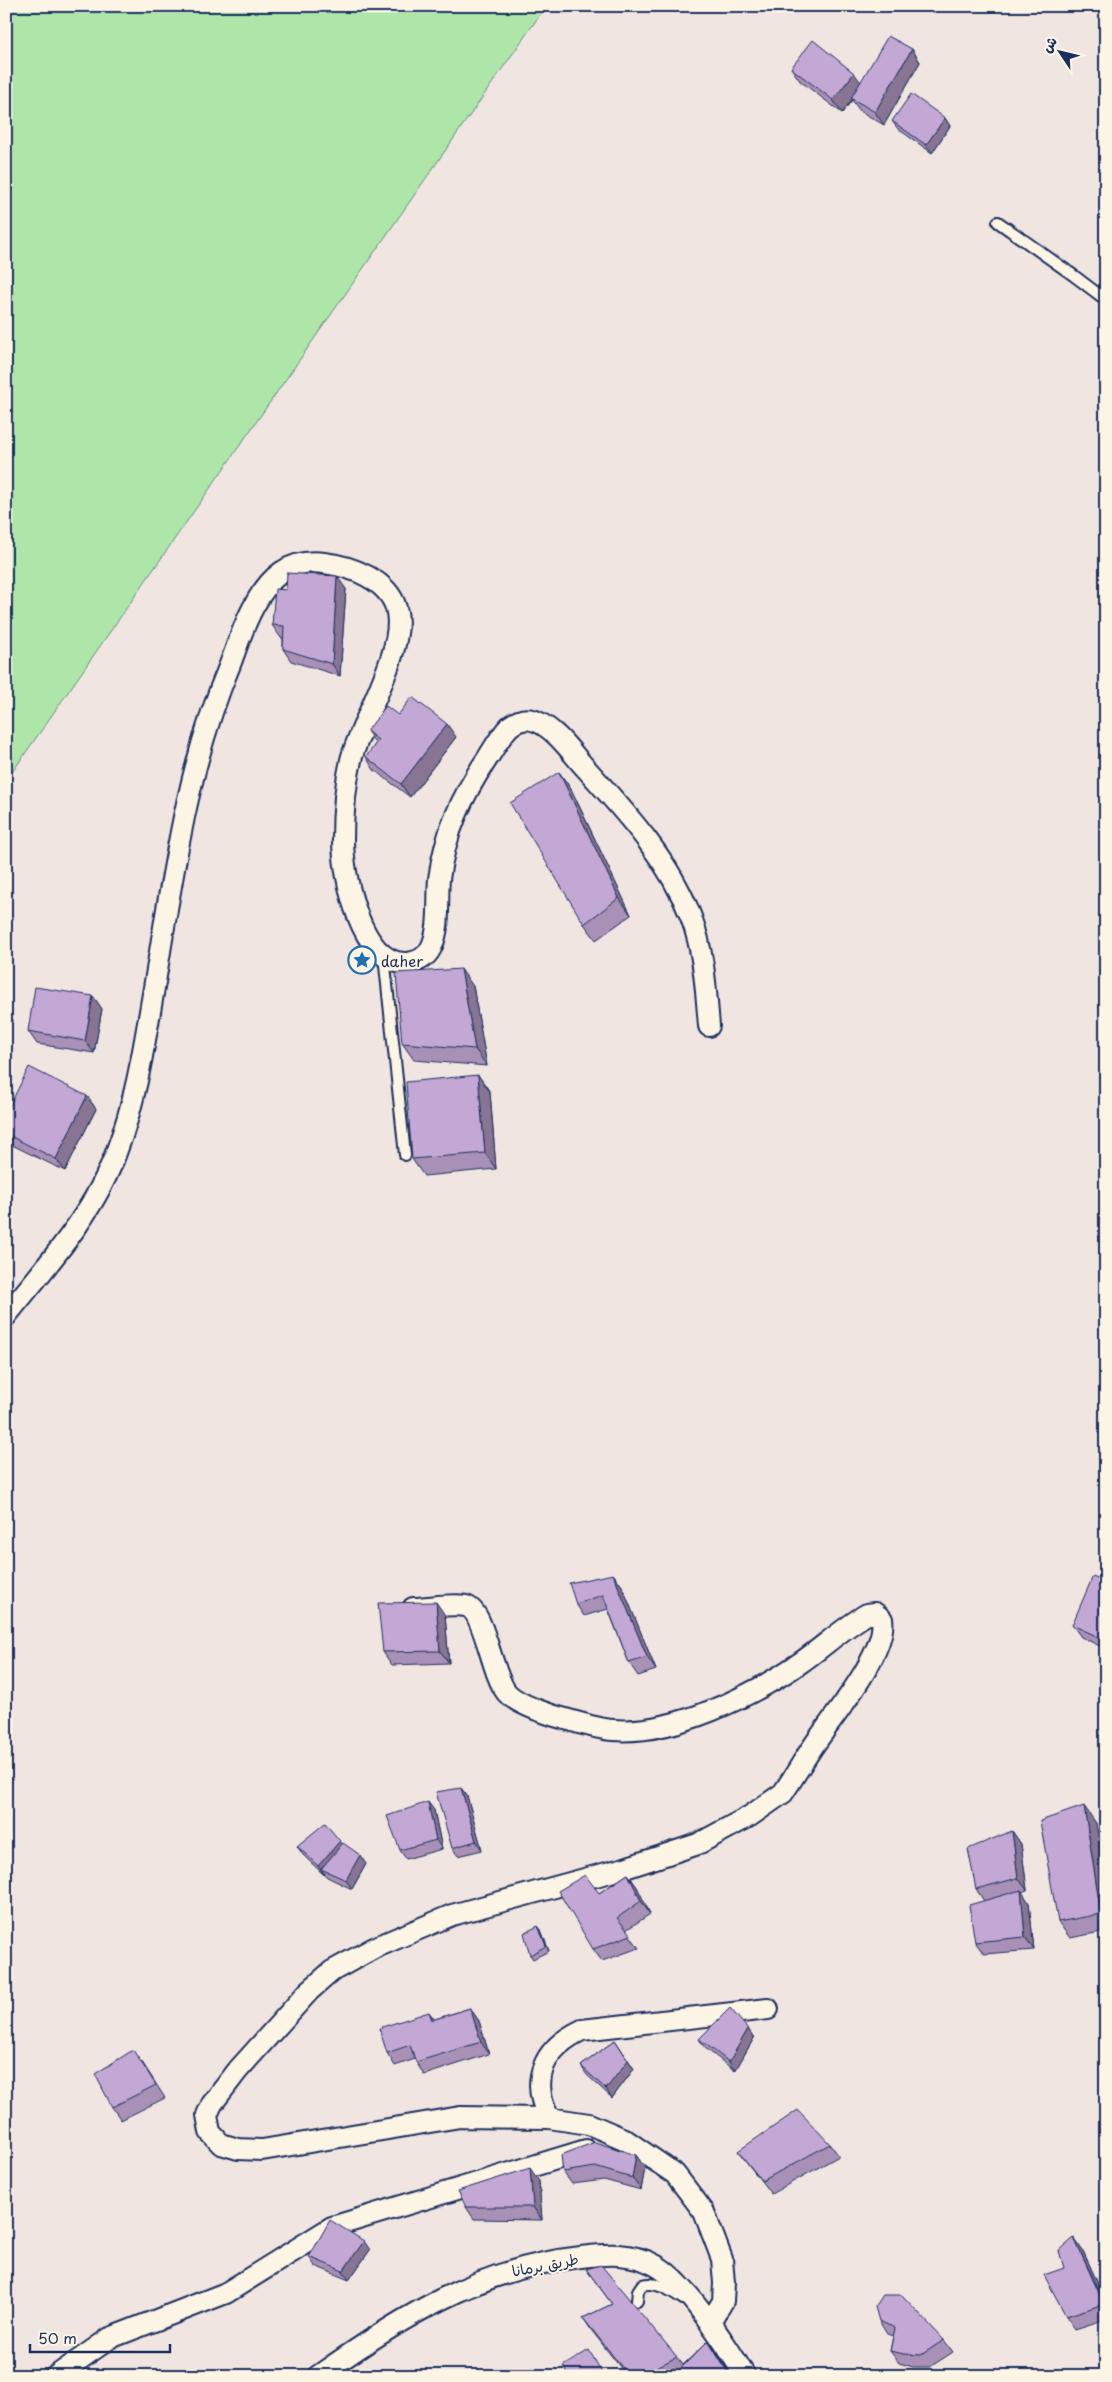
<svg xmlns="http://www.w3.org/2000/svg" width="1112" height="2382" viewBox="0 0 1112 2382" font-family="'Playpen Sans','Playpen Sans Arabic',sans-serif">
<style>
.green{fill:#aee6a9;stroke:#648a84}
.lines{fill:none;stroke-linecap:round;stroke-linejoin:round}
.lane-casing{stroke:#1b2f5e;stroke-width:14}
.street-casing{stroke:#1b2f5e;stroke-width:24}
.lane{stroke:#fcf5e5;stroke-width:10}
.street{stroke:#fcf5e5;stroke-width:20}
.wall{fill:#a890b6;stroke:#1b2f5e}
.shaded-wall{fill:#887594;stroke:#1b2f5e}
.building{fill:#c3a7d4;stroke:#1b2f5e}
.labels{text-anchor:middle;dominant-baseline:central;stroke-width:4;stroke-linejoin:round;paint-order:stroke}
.poi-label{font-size:15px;fill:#1b2f5e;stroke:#fcf5e5;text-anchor:start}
.street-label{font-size:15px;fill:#1b2f5e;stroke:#fcf5e5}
</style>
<rect width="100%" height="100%" fill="#f1e5e2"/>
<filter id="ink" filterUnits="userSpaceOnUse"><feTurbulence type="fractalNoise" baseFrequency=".02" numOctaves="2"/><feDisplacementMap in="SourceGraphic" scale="10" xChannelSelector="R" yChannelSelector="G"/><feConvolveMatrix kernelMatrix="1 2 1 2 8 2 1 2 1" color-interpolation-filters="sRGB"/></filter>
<g filter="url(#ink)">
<path class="green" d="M6 6H546L6 781Z"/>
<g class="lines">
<g class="lane-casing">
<path id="lane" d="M998 222 1073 275 1106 300
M384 956 405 1155
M637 2301 638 2291 642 2285C657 2281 670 2290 683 2299"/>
</g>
<g class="street-casing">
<path id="street" d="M6 1316C47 1265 95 1213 117 1150 136 1100 144 1046 153 994 172 881 186 768 231 662 238 643 244 624 254 606 269 578 289 558 324 563 351 566 388 580 396 608 408 647 361 720 351 760 345 786 343 814 343 840 343 876 361 965 407 963 418 962 426 958 431 948 441 928 437 900 439 879 445 833 462 796 487 759 494 748 501 735 510 726 519 719 528 717 538 722 555 730 569 749 581 763 624 811 668 857 691 917 704 951 706 991 709 1026
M413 1608C427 1608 452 1603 466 1606 485 1611 491 1674 507 1693 518 1705 553 1716 569 1720 583 1724 599 1729 613 1730 673 1735 752 1696 800 1663 823 1647 843 1628 867 1614L875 1613 882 1619C888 1651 833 1717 814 1745 803 1761 794 1777 783 1793L750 1816 698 1844 625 1868 452 1915 374 1948 332 1971 309 1991 238 2070 212 2104 207 2115 210 2132 221 2144 238 2149 262 2150 460 2117 549 2118 589 2124 624 2139 675 2174 704 2212 722 2259 724 2283 723 2301 710 2323
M549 2118C529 2079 544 2048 582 2030L768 2009
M56 2376 110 2338 226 2293 332 2227 586 2150
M318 2376C400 2318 479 2268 581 2257 606 2254 631 2252 655 2265 684 2280 728 2347 745 2376"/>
</g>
<use href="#lane" class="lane"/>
<use href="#street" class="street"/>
</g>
<path class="wall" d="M912 49 920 62 884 125 860 111 852 100 842 113 800 81 791 68 861 82Z
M945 118 950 126 932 153 898 129 892 121Z
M346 589 340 676 291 661 283 649V638H281L272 625 286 590Z
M398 715 456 737 410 797 374 770 366 757 376 744 367 731Z
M559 772 571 789 631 915 596 940 584 924Z
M473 986 487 1066 414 1060 402 1043Z
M93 996 102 1009 94 1053 37 1044 28 1031Z
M478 1075 490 1092 496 1169 424 1176 412 1159Z
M87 1096 96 1109 65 1171 6 1142V1113Z
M613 1574 622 1586 656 1670 638 1676 629 1663 608 1609 584 1616 576 1604Z
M1106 1582V1649L1081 1637 1072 1625Z
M445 1615 449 1663 392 1665 383 1652Z
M461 1788 467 1796 482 1850 458 1856 452 1848Z
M434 1810 442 1849 406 1859 400 1850Z
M1096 1823 1106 1887V1931L1070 1938 1058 1922Z
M1012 1831 1021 1844 1027 1890 1022 1892 1029 1903 1034 1950 984 1954 975 1942 984 1901 976 1889Z
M342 1845 366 1864 352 1889 327 1877 325 1874 324 1875 303 1855 297 1846Z
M628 1874 637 1887 650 1914 626 1930 639 1948 602 1961 593 1949 599 1893Z
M538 1926 541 1930 549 1951 533 1959 530 1955Z
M470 2008 479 2021 489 2054 424 2075 416 2062 415 2059 395 2066 387 2053 435 2019Z
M748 2029 754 2038 735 2071 705 2048 699 2039Z
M615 2040 634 2069 612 2098 587 2075 581 2066Z
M142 2062 165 2098 121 2120 112 2107Z
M830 2144 839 2156 771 2194 738 2151Z
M636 2155 645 2168 641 2190 604 2180 572 2184 563 2172Z
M539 2181 542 2220 474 2219 466 2207Z
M370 2250 349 2280 315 2266 309 2257Z
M1083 2251 1106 2301V2319L1075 2329 1066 2316Z
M586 2269 677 2357 683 2365 708 2341 731 2376H627L592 2331 583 2318 612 2304Z
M879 2321 944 2340 953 2352 930 2367H913L899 2363 890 2351 893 2336 887 2334Z"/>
<path class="shaded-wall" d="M912 49 920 62 884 125 875 112Z
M854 73 863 85 842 113 833 100Z
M945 118 950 126 932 153 926 145Z
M337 576 346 589 340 676 332 664Z
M447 724 456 737 410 797 401 784Z
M559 772 571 789 631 915 619 898Z
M461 969 473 986 487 1066 475 1049Z
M93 996 102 1009 94 1053 85 1041Z
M478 1075 490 1092 496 1169 485 1153Z
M87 1096 96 1109 65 1171 56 1159Z
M613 1574 622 1586 656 1670 647 1657Z
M436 1602 445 1615 449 1663 440 1651Z
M1106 1627V1644L1101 1638Z
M461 1788 467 1796 482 1850 476 1841Z
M428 1802 434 1810 442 1849 436 1840Z
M1084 1806 1096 1823 1106 1887V1921L1101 1914Z
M1012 1831 1021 1844 1027 1890 1018 1878Z
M340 1841 346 1849 321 1869 325 1874 324 1875 318 1866Z
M360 1855 366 1864 352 1889 346 1880Z
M628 1874 637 1887 650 1914 641 1901Z
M1021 1890 1029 1903 1034 1950 1025 1937Z
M538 1926 541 1930 549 1951 546 1946Z
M470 2008 479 2021 489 2054 481 2042Z
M429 2012 438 2024 432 2020Z
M748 2029 754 2038 735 2071 729 2062Z
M615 2040 634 2069 612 2098 606 2089Z
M636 2155 645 2168 641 2190 632 2178Z
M530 2168 539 2181 542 2220 533 2207Z
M1074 2238 1083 2251 1106 2301V2306Z
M364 2241 370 2250 349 2280 343 2271Z
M708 2341 720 2358 731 2376H730Z"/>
<path class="building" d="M888 36 912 49 875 112 851 98Z
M813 40 854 73 833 100 791 68Z
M911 94 945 118 926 145 892 121Z
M287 573 337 576 332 664 283 649 284 626 272 625 275 589 286 590Z
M412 697 447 724 401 784 366 757 378 740 367 731 386 706 398 715Z
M559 772 619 898 584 924 510 803Z
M461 969 475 1049 402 1043 396 973Z
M35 987 93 996 85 1041 28 1031Z
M29 1067 87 1096 56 1159 6 1134V1113Z
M478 1075 485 1153 412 1159 406 1082Z
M613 1574 647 1657 629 1663 603 1595 576 1604 569 1583Z
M1093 1576 1106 1582V1627L1101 1638 1072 1625Z
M436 1602 440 1651 383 1652 378 1603Z
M461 1788 476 1841 452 1848 436 1792Z
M428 1802 436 1840 400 1850 387 1816Z
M1084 1806 1101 1914 1058 1922 1040 1821Z
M325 1823 340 1841 318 1866 297 1846Z
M1012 1831 1018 1878 976 1889 968 1849Z
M343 1843 360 1855 346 1880 321 1869Z
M628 1874 641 1901 617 1918 631 1935 593 1949 558 1891 585 1875 599 1893Z
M1021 1890 1025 1937 975 1942 969 1905Z
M538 1926 546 1946 530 1955 524 1933Z
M470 2008 481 2042 416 2062 410 2045 387 2053 379 2028 429 2012 432 2020Z
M730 2008 748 2029 729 2062 699 2039Z
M615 2040 628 2060 606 2089 581 2066Z
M133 2050 156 2085 112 2107 95 2074Z
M798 2110 830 2144 762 2181 738 2151Z
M595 2142 636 2155 632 2178 595 2167 563 2172 561 2155Z
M530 2168 533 2207H466L458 2191Z
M330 2220 364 2241 343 2271 309 2257Z
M1074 2238 1104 2304 1066 2316 1044 2275 1064 2268 1059 2251Z
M601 2265 677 2357 638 2376H629L583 2318 612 2304 586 2269Z
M883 2295H902L944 2340 921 2355 904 2354 890 2351 895 2328 879 2321 875 2307Z
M708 2341 730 2376H671L677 2372Z
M589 2350 604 2376H569L563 2366Z"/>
</g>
<defs>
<g id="sight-ring" transform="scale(1.4375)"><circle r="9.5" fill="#fcf5e5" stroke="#1f6fb2" stroke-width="1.5"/><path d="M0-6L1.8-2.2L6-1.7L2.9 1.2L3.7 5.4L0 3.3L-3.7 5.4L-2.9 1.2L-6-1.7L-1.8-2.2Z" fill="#1f6fb2"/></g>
</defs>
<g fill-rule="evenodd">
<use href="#sight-ring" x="362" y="960"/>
</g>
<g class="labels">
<g class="poi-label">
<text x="381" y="960">daher</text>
</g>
<g class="street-label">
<text transform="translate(545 2264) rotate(-11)">طريق برمانا</text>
</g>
</g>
<rect width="1112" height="2382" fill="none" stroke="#fcf5e5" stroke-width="25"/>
<rect x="12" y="12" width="1087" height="2357" fill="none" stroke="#1b2f5e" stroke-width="2" filter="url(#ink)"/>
<g transform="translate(1060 52) rotate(305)" stroke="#fcf5e5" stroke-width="4" paint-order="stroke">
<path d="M0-4L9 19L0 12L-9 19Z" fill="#1b2f5e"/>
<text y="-8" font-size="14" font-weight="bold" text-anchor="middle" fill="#1b2f5e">ش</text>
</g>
<path d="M30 2344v8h140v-8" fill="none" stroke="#1b2f5e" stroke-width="2.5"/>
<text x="38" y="2344" font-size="15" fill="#1b2f5e" stroke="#fcf5e5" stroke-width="4" paint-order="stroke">50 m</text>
</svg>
